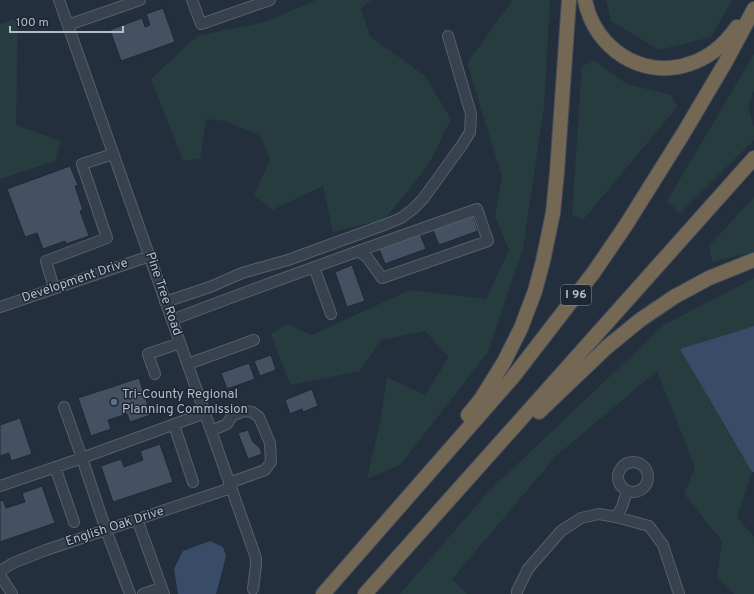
<svg xmlns="http://www.w3.org/2000/svg" width="754" height="594" viewBox="0 0 754 594" font-family="Overpass,sans-serif">
<style>
.green{fill:#263c3f}
.water{fill:#394c67}
.building{fill:#455162;stroke:#1f2835}
.lines{fill:none;stroke-linecap:round;stroke-linejoin:round}
.minor-casing{stroke:#565f6c;stroke-width:12}
.highway-casing{stroke:#434c59;stroke-width:16}
.minor{stroke:#38414e;stroke-width:10}
.highway{stroke:#746855;stroke-width:14}
.service-dot{fill:#5c6f8a;stroke:#1d2633;stroke-width:1.5}
.labels{text-anchor:middle;dominant-baseline:central;stroke-width:3;stroke-linejoin:round;paint-order:stroke}
.shield{fill:#1d2633;stroke:#878f9c;stroke-width:1}
.shield-label{font-size:12px;font-weight:bold;fill:#b4bcc9}
.street-label{font-size:13px;fill:#b4bcc9;stroke:#1d2633}
.poi-label{font-size:13px;fill:#b4bcc9;stroke:#1d2633;text-anchor:start}
</style>
<rect width="100%" height="100%" fill="#242f3e"/>
<path class="green" d="M316 0H371L361 9 370 36 425 76 451 119 429 164 385 219 333 232 323 186 272 210 254 195 270 159 260 136 225 121 206 119 200 159 183 161 151 79 197 36 265 22Z
M513 0H550L544 107 523 248 488 352 400 465 367 479 381 418 387 377 425 395 449 357 425 331 381 340 360 371 290 385 271 334 287 324 312 335 410 290 486 299 509 250 495 216 502 177 467 63Z
M606 0H732L711 37 659 50 611 21Z
M18 18 16 125 61 141 55 161 0 179V24Z
M754 54V91L748 106 754 128V140L680 213 667 201Z
M595 61 627 84 671 95 677 107 583 220 572 215 582 66Z
M754 197V252L712 262 709 246Z
M754 278V326L680 349 752 472 737 517 754 537V594H734L717 578 722 541 684 494 695 467 657 371 556 456 452 579 467 594H400L488 492 664 325Z"/>
<path class="water" d="M754 326V472H752L680 349Z
M210 541 223 547 226 556 216 594H178L174 569 183 551Z"/>
<path class="building" d="M163 8 175 42 121 61 110 30 142 18 145 27 150 25 146 14Z
M70 166 78 185 75 186 83 210 80 211 89 236 66 244 65 241 43 249 37 233 25 237 7 189Z
M473 216 478 231 439 245 433 230Z
M420 234 426 249 385 264 379 249Z
M352 265 365 301 347 307 335 272Z
M271 355 276 370 260 376 254 361Z
M249 363 255 379 227 389 221 373Z
M139 378 151 415 130 422 127 414 108 420 111 429 91 436 78 398Z
M312 389 318 406 303 412 302 409 290 414 285 400Z
M20 418 32 454 11 461 9 453 0 456V425Z
M248 430 253 442 260 448 262 454 248 459 238 433Z
M160 444 173 482 113 502 101 466 121 459 124 467 143 460 140 451Z
M42 486 55 523 0 542V501L3 500 6 508 25 502 22 493Z"/>
<g class="lines">
<g class="minor-casing">
<path id="minor" d="M59 0 256 558V565L253 589
M192 0 201 24 270 0
M68 25 140 0
M314 267 331 314
M54 288 46 261 107 238 82 164 113 154
M165 302 210 287 242 273 288 260 384 225 401 218 413 209 423 199 462 145 470 132 471 114 448 36
M0 307 150 256
M172 320C273 281 375 245 477 209L488 241 382 278 367 257 358 251
M188 364 254 340
M155 374 148 354 180 343
M174 425 193 482
M211 431 227 424 232 416 244 411 252 412 259 417 270 443 271 462 265 470 229 483
M618 477a15 15 0 1 1 30 0a15 15 0 1 1-30 0Z
M55 467 74 522
M0 486 82 458 64 407
M616 517 622 507 627 491
M137 519 164 594
M0 571 13 563 46 550 231 488
M0 575 12 594
M130 594 106 530 82 458 205 413
M143 594 161 588
M517 594V591L528 569 561 531 581 518 599 514 616 517 649 526 663 545 679 594"/>
</g>
<g class="highway-casing">
<path id="highway" d="M585 0C594 48 642 80 689 64 709 58 725 44 737 27
M539 412 607 347 640 320 674 297 709 278 754 260
M468 415 481 399 504 362 521 328 535 291 543 261 553 213 557 172 569 0
M323 594 513 377 594 272 626 225 683 134 725 63 754 9
M365 594 754 158"/>
</g>
<use href="#minor" class="minor"/>
<use href="#highway" class="highway"/>
</g>
<circle class="service-dot" cx="114" cy="402" r="4"/>
<g class="labels">
<rect class="shield" x="561" y="285" width="30" height="20" rx="3"/>
<g class="shield-label">
<text x="576" y="295">I 96</text>
</g>
<g class="street-label">
<text transform="translate(75 281) rotate(-19)">Development Drive</text>
<text transform="translate(163 294) rotate(71)">Pine Tree Road</text>
<text transform="translate(115 527) rotate(-18)">English Oak Drive</text>
</g>
<g class="poi-label">
<text x="122" y="395">Tri-County Regional<tspan x="122" dy="15">Planning Commission</tspan></text>
</g>
</g>
<path d="M10 26v6h113v-6" fill="none" stroke="#b4bcc9" stroke-width="2"/>
<text x="16" y="26" font-size="12" fill="#b4bcc9" stroke="#1d2633" stroke-width="3" paint-order="stroke">100 m</text>
</svg>
